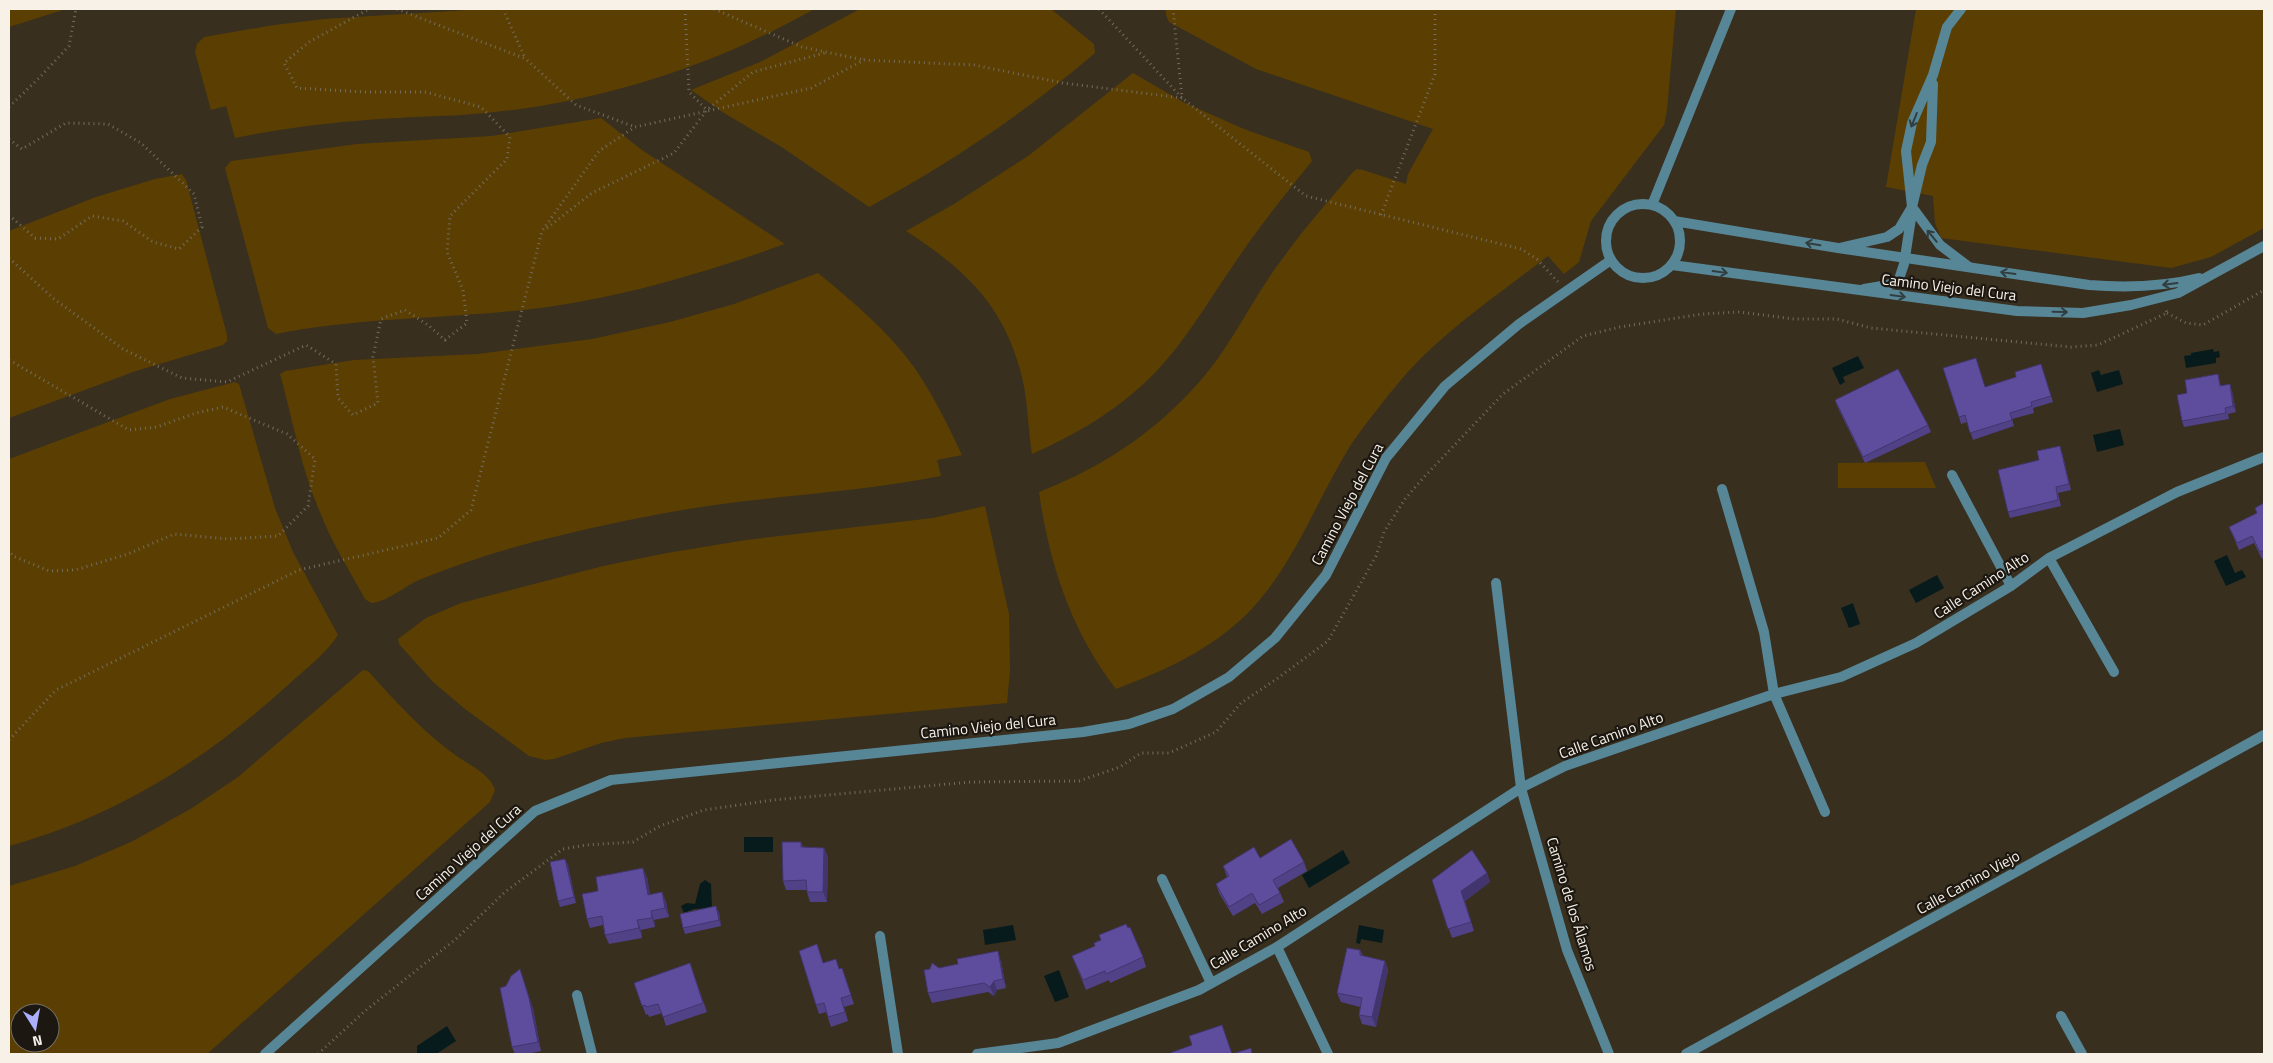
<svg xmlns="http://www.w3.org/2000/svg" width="2273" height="1063" viewBox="0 0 2273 1063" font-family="'Titillium Web',sans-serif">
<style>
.green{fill:#5b3f02;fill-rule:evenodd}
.water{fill:#071b1c}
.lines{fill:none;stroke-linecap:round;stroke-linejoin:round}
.path{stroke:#746c5e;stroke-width:3;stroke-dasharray:1 4;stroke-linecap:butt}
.lane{stroke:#578697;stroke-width:10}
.street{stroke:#578697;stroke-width:10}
.wall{fill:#514187}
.shaded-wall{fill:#42356e}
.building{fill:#5e4c9d;stroke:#42356e}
.oneway{stroke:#313e40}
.labels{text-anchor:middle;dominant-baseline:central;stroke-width:4.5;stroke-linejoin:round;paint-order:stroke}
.street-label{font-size:15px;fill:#f8f1e7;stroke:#1c1811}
</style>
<rect width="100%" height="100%" fill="#382f1f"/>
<path class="green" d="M9 9H66L9 27Z
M484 9H814C718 64 605 101 495 112 462 116 429 116 397 118 342 121 288 127 235 138L226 106 211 110 195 52 197 44 204 37 274 25 324 19Z
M860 9H1051L1094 44 1095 53C1025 113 950 163 869 207L783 148 724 113 691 90 760 62Z
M1166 9H1676L1667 110 1664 125 1591 221 1579 262 1564 274 1548 256C1498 295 1442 332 1401 380 1384 400 1367 422 1352 443 1316 500 1295 565 1247 614 1210 650 1164 671 1116 689 1071 631 1049 563 1039 492 1106 466 1165 426 1210 369 1237 334 1256 293 1283 258 1304 228 1329 201 1353 172L1357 169 1363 170 1406 184 1408 174 1433 129 1256 69 1169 22 1166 15Z
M1916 9H2264V228L2211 257 2171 268 1941 238 1935 223 1933 196 1886 187Z
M1133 73 1183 102 1244 129 1309 152 1312 161C1283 197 1255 232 1230 270 1200 314 1174 360 1132 394 1101 420 1068 438 1032 454 1028 429 1028 402 1022 377 1004 305 966 270 906 231L954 204 1028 156Z
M601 118 642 150 785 244C693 277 600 304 502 312 426 319 350 319 276 334L268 328 225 168 231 161 357 144 492 136Z
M182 174 186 180 227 335V341L223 345 136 371 9 418V231L96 197 155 179Z
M818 273C852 301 888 331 914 367 933 395 948 425 962 455L937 460 941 476C874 489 805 494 737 502 679 509 620 521 562 535 514 546 466 561 421 579 404 586 388 602 371 603L365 599C349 570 331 541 319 510 302 470 294 427 283 385L280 374 285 371 354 360 478 354 592 339 670 322 734 304Z
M235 382 239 384 275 508 293 552 338 635C326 654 304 670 287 686 204 761 117 816 9 846V459L170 399Z
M1925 462 1936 488H1838V463Z
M985 506 1009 614 1010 671 1007 703 625 738 601 743 554 759 545 760 529 756 465 709 433 682 399 644 398 639 426 618 461 603 603 566 667 553 746 540 933 518Z
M363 670 368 671C395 701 424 733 458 757 470 765 491 775 495 790L490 802 207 1054H9V886L75 866 133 841 192 808 238 777ZM20 1013H50V1043H20Z"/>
<path class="water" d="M2213 349 2214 352 2219 351 2220 357 2216 358V363L2186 368 2184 356 2191 355V353Z
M1858 356 1864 368 1843 377 1845 382 1840 385 1832 368Z
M2099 370 2101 375 2119 370 2123 384 2097 392 2091 373Z
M2120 429 2124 445 2097 452 2093 435Z
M2227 555 2235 573 2242 570 2246 577 2226 586 2214 561Z
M1937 575 1944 588 1916 603 1909 590Z
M1853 603 1860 624 1849 628 1841 608Z
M744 837H773V852H744Z
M1343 850 1350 863 1309 888 1302 875Z
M705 880 711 884 712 908 694 909 684 913 681 906 687 903 695 904 700 884Z
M1013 925 1016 940 985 945 983 930Z
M1359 925 1384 930 1382 943 1361 939 1360 944 1356 943Z
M1059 970 1069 997 1055 1002 1044 976Z
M447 1026 456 1041 436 1054H417V1046Z"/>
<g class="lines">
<path class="path" d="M397 9 526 59 576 105 635 127
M503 9 525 58
M685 9 689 92 707 110
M714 9 802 47 864 60
M1099 9 1182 98 1306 196 1521 249 1537 259 1558 282
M9 107 40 77 69 46 76 9
M9 139 22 149 66 123 108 124 141 143 194 194 202 227 179 249 153 242 123 221 92 216 58 239 35 238 9 215
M1381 215 1435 74V9
M547 228 592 193 674 153 707 110 753 72 828 52
M9 258 54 299 123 349 182 378 227 382 306 345 336 364 338 398 353 415 378 403 373 357 381 319 405 310 428 325 445 340 467 323 463 290 447 252 450 216 507 159 510 137 481 107 425 92H364L297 88 284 63 309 42 369 9
M2167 313 2186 323 2203 325 2264 290
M9 360 129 430 157 427 196 413 223 407 287 434 315 459 308 506 278 536 228 539 174 534 128 554 75 570 49 571 13 556 9 550
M9 740 56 690 299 570 438 538 471 510 542 231 599 151 635 127 811 88 864 60 974 65 1063 83 1182 98 1173 9
M318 1054 365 1011 456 939 505 892 563 849 586 845 633 842 660 826 704 810 773 800 971 782 1079 781 1120 767 1141 753H1169L1216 732 1241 703 1278 678 1328 641 1376 556 1384 532 1405 499 1425 476 1503 394 1583 336 1620 327 1702 314 1740 312 1794 319H1837L1871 328 2071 347 2098 345 2167 313 2166 309"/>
<path class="lane" d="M1933 84 1931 142 1922 165 1912 207 1940 245 1969 267
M1839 248 1887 237 1899 229 1912 207 1906 151 1912 123 1933 75 1947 27 1961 9
M1864 289 1888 285 1899 279 1904 264 1912 212"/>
<path class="street" d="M1606 241a37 37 0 1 1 74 0a37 37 0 1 1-74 0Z
M1652 205 1731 9
M1674 221 1838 248 2089 285C2127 288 2162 287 2199 278
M1672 265 2017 311 2083 313 2131 305 2178 293 2264 246
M1952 475 2011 586
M1722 489 1764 632 1774 694 1825 812
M2049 558 2114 672
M1496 583 1521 788 1567 950 1609 1054
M1162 879 1211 983
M880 936 898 1054
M1277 947 1328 1054
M577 995 592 1054
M2061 1016 2082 1054
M265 1054 535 811 611 780 1083 732 1129 724 1173 709 1229 677 1275 638 1326 575 1386 458 1445 386 1519 324 1611 260
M977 1054 1058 1043 1199 990 1277 947 1521 788 1565 766 1774 694 1841 677 1916 643 2011 586 2049 558 2177 492 2264 457
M1686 1054 2264 735"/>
</g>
<path class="wall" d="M2041 364 2053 402 2033 408 2034 413 2012 419 2014 426 1973 440 1967 422 1961 424 1959 417 1985 387 2016 377Z
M2218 374 2221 386 2232 391 2236 412 2228 414 2229 419 2184 427 2182 421 2187 393Z
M1835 400 1928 425 1931 432 1865 463 1837 406Z
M2062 452 2071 490 2058 493 2061 506 2010 518 2008 512 2039 460Z
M2264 503V558L2262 559 2254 543 2239 550 2229 527 2257 513 2255 508Z
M801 842 803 847 824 848 828 857 827 902H810L807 892V890H786L783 881Z
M1260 858 1304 862 1307 871 1278 888 1284 902 1262 914 1255 903 1233 916 1219 893 1216 884 1227 877 1223 866Z
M565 859 568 865 576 903 560 907 558 901Z
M1487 873 1490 882 1465 901 1474 931 1452 938 1432 880Z
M647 877 650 895 662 892 666 902 669 917 654 920 655 927 641 930 642 938 609 944 605 935 603 925 590 928 587 919 598 891Z
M719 912 721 926 685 934 683 928Z
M1099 935 1143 957 1146 967 1110 983 1109 980 1086 990 1072 956 1095 946 1101 940Z
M817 944 823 963 839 969 842 968 854 1004 844 1007 848 1021 831 1027 826 1012 819 1014 816 1005Z
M1360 950 1363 956 1385 961 1388 970 1376 1027 1362 1024 1359 1015 1360 1007 1341 1002 1337 993Z
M1001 961 1006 988 997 990 994 996 988 992 932 1003 928 993 939 968 958 964Z
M690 963 707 1012 666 1026 662 1013 649 1017 648 1014 646 1015 634 983Z
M506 986 533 1008 541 1051 527 1054H515L512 1047Z"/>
<path class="shaded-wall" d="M2230 384 2232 391 2236 412 2233 406Z
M2060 446 2062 452 2071 490 2069 484Z
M824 848 828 857 827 902 823 892Z
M565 859 568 865 576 903 574 897Z
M643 868 647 877 652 904 648 895Z
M1487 873 1490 882 1465 901 1474 931 1461 891Z
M662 892 666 902 669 917 665 908Z
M716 906 719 912 721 926 719 920Z
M651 911 654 920 655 927 652 918Z
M637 920 641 930 642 938 639 928Z
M998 951 1001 961 1006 988 1003 979Z
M1385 961 1388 970 1376 1027 1372 1017Z
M520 969 533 1008 541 1051 538 1042Z
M994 981 997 990 994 996 990 987Z"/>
<path class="building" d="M1976 358 1985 387 2016 377 2015 372 2041 364 2051 396 2031 402 2032 406 2010 413 2012 420 1970 433 1965 415 1959 417 1943 368Z
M1898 369 1928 425 1863 457 1835 400Z
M2218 374 2220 386 2230 384 2233 406 2225 408 2226 413 2182 421 2177 395 2187 393 2185 380Z
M2060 446 2069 484 2056 487 2058 500 2008 512 1998 470 2039 460 2037 451Z
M2264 503V550L2260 552 2252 536 2237 543 2229 527 2257 513 2255 508Z
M1291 839 1304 862 1273 880 1280 893 1259 905 1252 893 1229 907 1216 884 1229 876 1223 866 1254 847 1260 858Z
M782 842H801V847L824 848 823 892H807L806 880 783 881Z
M1472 850 1487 873 1461 891 1471 922 1448 929 1432 880Z
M565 859 574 897 558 901 550 862Z
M643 868 648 895 662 892 665 908 651 911 652 918 637 920 639 928 605 935 602 916 587 919 582 894 598 891 596 877Z
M716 906 719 920 683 928 680 914Z
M1126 924 1128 928 1130 927 1143 957 1106 974 1105 971 1083 980 1072 956 1095 946 1094 943 1101 940 1099 935Z
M817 944 823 963 836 959 839 969 842 968 851 995 841 998 845 1012 828 1017 824 1003 816 1005 799 951Z
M1347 948 1360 950V955L1385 961 1372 1017 1359 1015 1362 998 1337 993Z
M998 951 1003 979 994 981 990 987 984 983 928 993 924 970 930 969 932 963 939 968 958 964 957 959Z
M690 963 703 1003 663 1017 658 1004 646 1007 645 1005 642 1006 634 983Z
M520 969 529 998 538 1042 512 1047 500 988 506 986 511 976Z
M1222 1025 1232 1054 1251 1048 1252 1054H1171L1170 1053 1192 1045 1189 1036Z"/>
<defs><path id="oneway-shaft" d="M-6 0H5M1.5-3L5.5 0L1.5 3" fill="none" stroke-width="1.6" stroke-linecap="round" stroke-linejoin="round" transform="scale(1.25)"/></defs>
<g class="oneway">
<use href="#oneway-shaft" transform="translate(1914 120) rotate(112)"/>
<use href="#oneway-shaft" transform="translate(1932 236) rotate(-129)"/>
<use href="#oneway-shaft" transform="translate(1813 244) rotate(-170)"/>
<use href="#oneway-shaft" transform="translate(1720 272) rotate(8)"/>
<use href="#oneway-shaft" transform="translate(2008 273) rotate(-172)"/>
<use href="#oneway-shaft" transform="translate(2170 284) rotate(173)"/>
<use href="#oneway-shaft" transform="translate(1898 296) rotate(8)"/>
<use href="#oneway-shaft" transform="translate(2060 312) rotate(1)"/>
</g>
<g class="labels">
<g class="street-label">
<text transform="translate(1949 287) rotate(7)">Camino Viejo del Cura</text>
<text transform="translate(1347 504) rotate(-62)">Camino Viejo del Cura</text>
<text transform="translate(1981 585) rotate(-33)">Calle Camino Alto</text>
<text transform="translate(988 726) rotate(-6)">Camino Viejo del Cura</text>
<text transform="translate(1611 735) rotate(-20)">Calle Camino Alto</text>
<text transform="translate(468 852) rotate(-42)">Camino Viejo del Cura</text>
<text transform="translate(1968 882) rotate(-29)">Calle Camino Viejo</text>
<text transform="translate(1572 904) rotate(73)">Camino de los Álamos</text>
<text transform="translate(1258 937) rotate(-31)">Calle Camino Alto</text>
</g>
</g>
<rect width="2273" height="1063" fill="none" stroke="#f8f1e7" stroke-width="20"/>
<g transform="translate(35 1028) rotate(169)"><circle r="24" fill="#1c1811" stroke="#746f67"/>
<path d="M0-4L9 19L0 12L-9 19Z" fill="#abaffb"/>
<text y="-8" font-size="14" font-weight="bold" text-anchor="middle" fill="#f8f1e7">N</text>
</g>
</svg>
